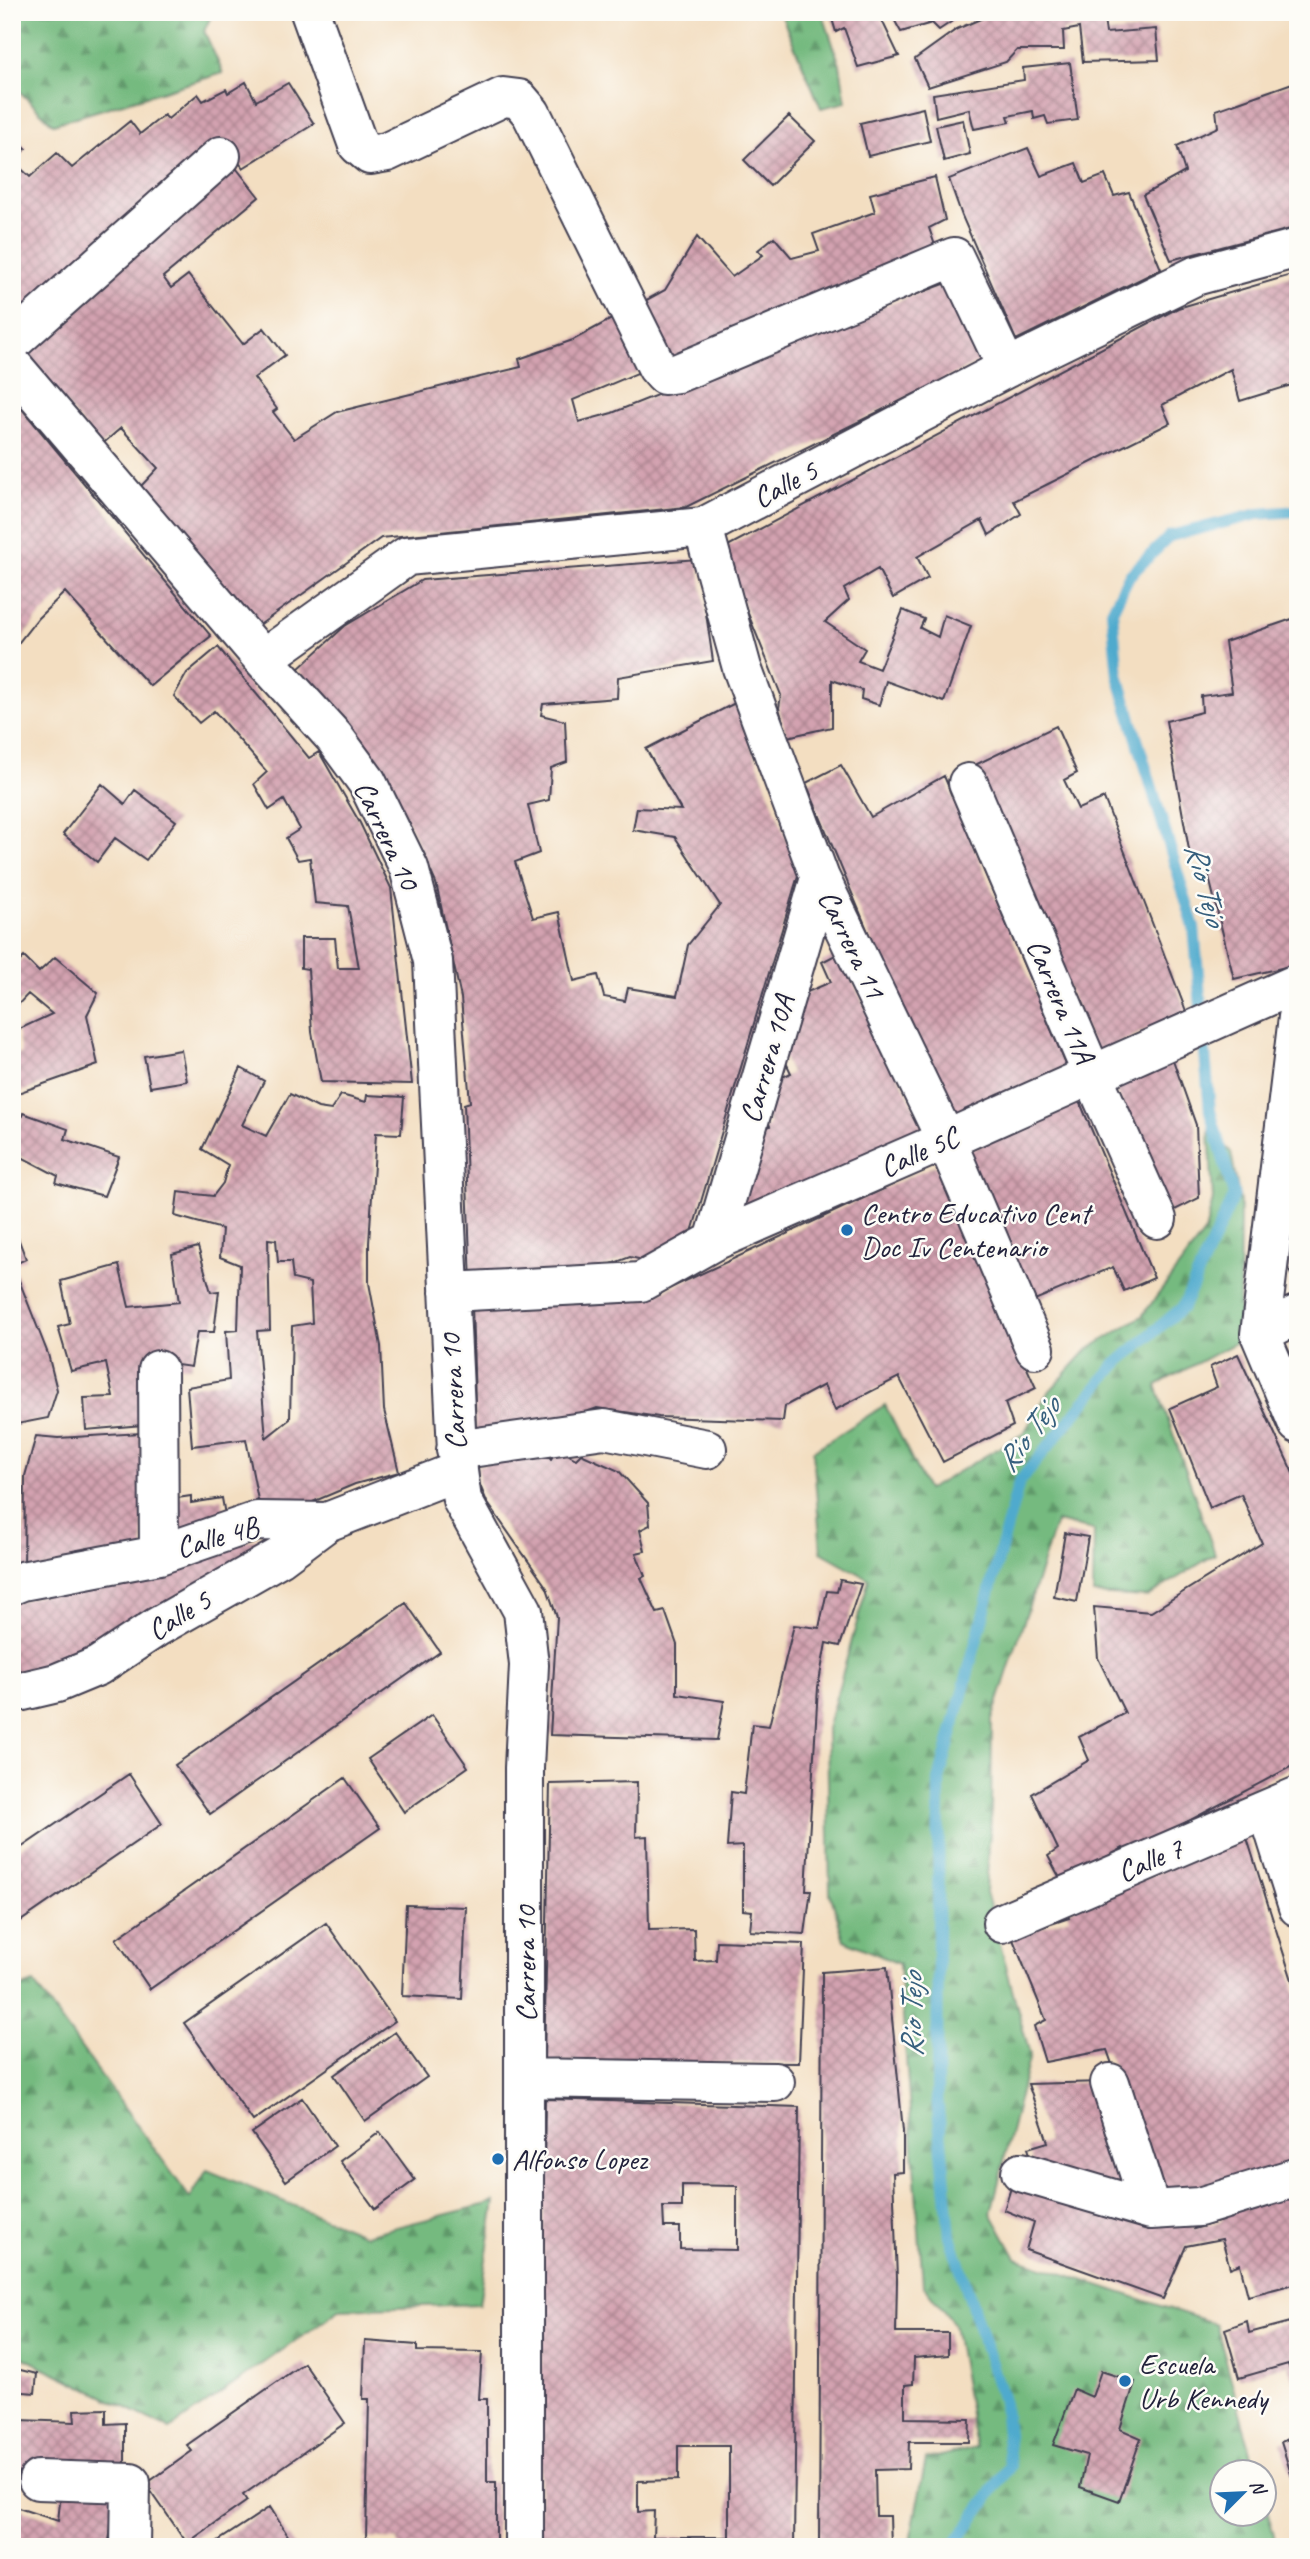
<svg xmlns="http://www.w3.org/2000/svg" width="1310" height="2559" viewBox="0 0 1310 2559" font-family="Caveat,sans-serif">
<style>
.forest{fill:url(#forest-firs);stroke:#4b6e5d;stroke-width:2}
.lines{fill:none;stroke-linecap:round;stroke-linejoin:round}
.stream{stroke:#4faacd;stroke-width:12}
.building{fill:url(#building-cross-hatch);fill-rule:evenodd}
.minor-casing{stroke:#413e4f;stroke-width:42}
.minor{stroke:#fff;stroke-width:38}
.poi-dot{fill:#1f6fb2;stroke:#fdfcf7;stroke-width:2.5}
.labels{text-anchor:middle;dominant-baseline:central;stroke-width:5;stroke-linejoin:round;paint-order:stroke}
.street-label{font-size:30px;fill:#22223b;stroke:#fdfcf7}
.poi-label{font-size:30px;fill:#22223b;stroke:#fdfcf7;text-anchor:start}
.water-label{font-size:32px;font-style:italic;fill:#365f7d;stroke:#fdfcf7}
</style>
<defs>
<pattern id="forest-firs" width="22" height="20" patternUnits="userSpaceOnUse" patternTransform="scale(1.75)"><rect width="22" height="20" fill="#74ba7f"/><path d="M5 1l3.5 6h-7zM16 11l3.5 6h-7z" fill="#5f9769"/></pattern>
<pattern id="building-cross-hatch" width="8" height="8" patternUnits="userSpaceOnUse" patternTransform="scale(1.75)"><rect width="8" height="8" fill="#d3a2b0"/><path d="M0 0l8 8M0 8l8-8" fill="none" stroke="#ab8490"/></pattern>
</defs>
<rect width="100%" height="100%" fill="#fdfcf7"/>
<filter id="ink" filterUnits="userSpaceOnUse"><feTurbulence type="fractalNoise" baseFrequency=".0143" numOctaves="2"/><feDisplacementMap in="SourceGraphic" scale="14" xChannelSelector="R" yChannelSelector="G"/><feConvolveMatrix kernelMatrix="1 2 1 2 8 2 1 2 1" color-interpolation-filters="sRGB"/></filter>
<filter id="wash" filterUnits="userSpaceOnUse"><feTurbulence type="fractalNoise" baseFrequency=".00686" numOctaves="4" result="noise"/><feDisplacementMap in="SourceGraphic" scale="28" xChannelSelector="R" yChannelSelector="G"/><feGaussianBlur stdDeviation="1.57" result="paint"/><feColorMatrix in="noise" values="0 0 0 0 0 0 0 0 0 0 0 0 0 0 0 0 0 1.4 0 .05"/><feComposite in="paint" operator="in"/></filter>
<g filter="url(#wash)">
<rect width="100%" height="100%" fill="#f3dec1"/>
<path class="forest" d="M12 12H213L204 31 223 73 53 124 12 84Z
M780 12H822L840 65 846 102 821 108Z
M1209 1131 1231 1152 1240 1201 1239 1341 1156 1385 1215 1554 1147 1597 1093 1594 1094 1530 1056 1522 992 1720 991 1815 986 1892 1030 2055 991 2213 1016 2258 1216 2324 1256 2471 1222 2472V2514H1264L1265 2502 1277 2547H909L926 2459 976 2448 954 2324 923 2285 899 1964 844 1940 830 1893 827 1729 869 1579 821 1552 813 1451 885 1405 927 1490 1024 1433 1047 1394 1087 1350 1142 1316 1205 1232 1213 1199Z
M34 1983 190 2198 207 2170 365 2235 495 2202 479 2304 341 2309 170 2429 12 2352V1991Z"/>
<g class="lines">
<path class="stream" d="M953 2547 1010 2466 1004 2404 950 2236 937 2097 939 1780 1019 1482 1115 1365 1183 1307 1234 1195 1210 1111 1194 927 1118 676 1112 611 1129 576 1170 536 1258 514 1298 511"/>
</g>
<g id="blocks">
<path class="building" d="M830 12H878L899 56 858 67 844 28 836 32Z
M890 12H966L939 30 932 23 901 32Z
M997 12H1103L1106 33 1156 29 1159 60 1083 62 1079 28 1063 31 1064 50H1017L1006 62 928 87 915 59 957 29Z
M1070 63 1078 120 1048 124 1045 116 1034 119 1033 111 1008 116 1010 122 974 129 969 109 936 117 933 94 1024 80 1023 68Z
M1298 81V227L1171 260 1143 195 1185 172 1177 146 1218 127 1216 110Z
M246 82 256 101 288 83 314 124 243 168 223 140 12 335V134L26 148 14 162 30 177 57 153 72 168 130 121 140 134 164 115 168 119 198 94 203 101 226 89 228 93Z
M923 108 930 141 868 156 860 123Z
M789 116 815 141 770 186 744 160Z
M963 120 970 154 944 161 936 126Z
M1028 148 1041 176 1076 163 1084 183 1105 175 1114 196 1129 192 1161 269 1016 340 962 216 949 179Z
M233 164 259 197 163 277 171 288 188 275 243 344 264 328 285 355 254 378 277 409 273 412 294 439 337 412 521 367 519 359 573 340 665 290 697 237 732 277 763 255 758 250 774 237 792 258 819 251 813 234 875 212 870 194 935 177 945 220 929 228 938 254 775 315 573 400 579 422 612 413 812 333 947 283 983 360 686 507 381 538 258 626 141 486 158 468 121 428 100 446 20 347Z
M1298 273V383L1240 401 1231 369 1162 405 1170 423 1014 501 1021 514 989 535 982 520 917 557 928 578 893 598 878 569 844 589 849 600 825 622 865 649 858 661 879 669 903 610 924 619 920 628 938 637 944 615 971 626 944 702 886 681 879 705 861 699 862 690 832 680V727L787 737 779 708 781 695 722 549 1178 308Z
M17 403 211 636 150 686 65 592 38 618 12 651V407Z
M698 559 713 661 618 677 617 698 543 704 541 715 565 721 567 762 551 768 549 800 528 805 539 853 515 862 533 918 559 912 574 981 598 975 604 997 625 1001 628 988 677 996 688 945 720 905 675 837 633 830 637 808 681 810 646 749 735 703 799 872 692 1232 651 1262 630 1257 560 1283H471L464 1104 470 1102 461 998 436 883 409 823 365 757 298 669 345 626 422 580Z
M1298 617V964L1234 979 1204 857 1191 861 1166 721 1202 712 1201 696 1232 692 1225 642Z
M218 647 309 758 319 752 360 823 391 888 412 1084 321 1082 312 1032 308 969 301 968V938H335L338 968H359L348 906 315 903 310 858 298 860 286 838 300 829 284 800 269 810 254 784 267 772 214 711 199 723 174 696 187 673Z
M1056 726 1077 773 1064 780 1078 809 1104 798 1186 1011 1096 1054 975 765Z
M841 765 871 817 944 776 1067 1067 954 1116 901 1011 806 783Z
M102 784 125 804 135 790 176 821 146 860 115 838 97 862 63 834Z
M839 953 928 1136 739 1223 743 1159 761 1150 754 1134 770 1126 762 1107 766 1085 791 1073 781 1052 800 995 831 982 822 962Z
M24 957 39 972 55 957 98 993 87 1015 98 1065 15 1094 12 1085V1056L21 1053 17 1030 52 1014 28 994 12 1011V969Z
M181 1050 187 1081 150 1087 144 1056Z
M1172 1057 1196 1125 1199 1198 1169 1213 1113 1082Z
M241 1068 264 1081 242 1125 266 1136 290 1094 318 1108 331 1110 341 1095 366 1102 367 1095 404 1097 401 1134 376 1133 369 1243V1283L381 1346 384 1410 399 1472 355 1484 303 1506 167 1545 164 1500 191 1496V1503L222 1498 225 1515 259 1505 246 1439 192 1446 187 1387 229 1380 226 1331 238 1330 240 1265 220 1257 222 1229 175 1216 178 1192 213 1196 223 1183 228 1165 202 1149ZM268 1239 276 1240 278 1262H291L293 1279 310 1283 312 1323 292 1326 290 1419 266 1438 257 1331 270 1330Z
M1079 1100 1154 1278 1124 1291 1113 1267 1030 1302 967 1152Z
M23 1113 68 1129 65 1139 119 1157 104 1196 56 1183 58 1176 12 1152V1140Z
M935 1165 1036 1388 1005 1403 1013 1426 943 1462 899 1377 835 1410 824 1385 785 1406 783 1421 659 1417 597 1408 547 1426 476 1435 472 1305 649 1298Z
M1296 1169H1298V1289L1288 1268Z
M12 1222 26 1259 13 1265 48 1354 57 1390 48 1418 12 1425Z
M198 1247 211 1292 219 1291 214 1332H197L191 1367 148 1361 142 1425 86 1430 84 1398 113 1397 106 1363 71 1371 58 1327 70 1324 61 1281 119 1265 129 1307 179 1302 172 1254Z
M1238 1354 1298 1484V1763L1128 1853 1123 1848 1062 1882 1048 1856 1058 1849 1032 1794 1089 1760 1079 1737 1125 1713 1098 1658 1094 1607 1151 1612 1262 1543 1241 1494 1210 1508 1170 1408 1217 1387 1210 1367Z
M141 1433 143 1552 24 1571 25 1476 36 1436 58 1438Z
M557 1448 576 1459 581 1454 619 1471 648 1503 650 1525 640 1530 645 1551 636 1553 645 1576 641 1578 657 1613 665 1611 677 1645V1694L724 1701 717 1740 550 1735 557 1617 547 1588 487 1502 479 1483 478 1466 544 1449 551 1459Z
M1065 1533 1088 1537 1077 1602 1054 1597Z
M274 1534 278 1551 92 1655 53 1668 12 1672V1603Z
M840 1580 861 1584 840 1646 826 1643 818 1687 806 1890H811L805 1934 750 1931 752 1911 743 1910V1846L727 1847 731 1792 744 1794 752 1724 769 1726 794 1625 819 1628 827 1591 837 1592Z
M406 1603 440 1652 210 1814 175 1765Z
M432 1715 468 1767 404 1812 368 1759Z
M129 1774 162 1824 12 1927V1854Z
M345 1778 380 1828 150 1989 116 1939Z
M637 1782 636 1837 647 1836 649 1930 694 1929 695 1961 716 1960 717 1941 804 1944 799 2063 544 2062 550 1784Z
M1246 1835 1298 1999V2165L1161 2202 1107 2050 1045 2062 1034 2026 1046 2020 1012 1937 1069 1918 1067 1911Z
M406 1905 466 1907 462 1999 402 1996Z
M326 1923 395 2021 253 2121 184 2023Z
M887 1967 903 2131V2172L893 2173 897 2279 896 2333H948V2355L914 2358 913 2384 905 2385V2418L970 2419 969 2442H909L908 2469 875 2470 876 2516H890L891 2547H819L822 1972Z
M395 2032 427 2077 365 2121 334 2075Z
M1103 2082 1135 2191 1034 2167 1028 2148 1048 2142 1028 2084Z
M302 2098 335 2146 286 2181 252 2133Z
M545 2099 799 2107 794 2547H539ZM682 2185 737 2186V2250L680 2249V2227H664L663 2207H682ZM678 2446H729V2537H653L654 2511 638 2512V2481L678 2480Z
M380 2132 415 2180 375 2209 340 2161Z
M1014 2178 1191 2219 1194 2229 1222 2221 1220 2213 1298 2192V2283L1248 2296 1240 2264 1230 2268 1222 2239 1186 2246 1163 2299 1026 2250 1034 2222 1004 2210Z
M1298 2320V2393L1288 2364 1239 2378 1225 2329 1247 2321 1249 2333Z
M365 2341 417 2345V2351L482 2352 479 2399H487V2482H496V2547H398V2540L366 2538 369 2399H363Z
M304 2363 345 2423 243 2495 247 2501 187 2543 146 2484 192 2451 187 2445Z
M12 2368 37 2374 35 2393 12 2391Z
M1101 2371 1135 2382 1120 2429 1141 2438 1119 2501 1080 2487 1087 2455 1053 2445 1074 2389 1092 2397Z
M106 2409V2424L125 2423V2466L12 2476V2429H18L19 2420 75 2422 74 2410Z
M1298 2435V2476L1292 2477 1281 2442Z
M62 2484 117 2489 108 2547H12V2506L58 2521Z
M270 2507 295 2547H209Z"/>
</g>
</g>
<g filter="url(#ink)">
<use href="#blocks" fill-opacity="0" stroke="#413e4f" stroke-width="2"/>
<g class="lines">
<g class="minor-casing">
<path id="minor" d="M310 12 358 145 370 155 387 152 503 97 519 99 531 113 657 367 664 375 678 373 954 257 1007 368
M12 342 221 156
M12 365 263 659 334 737 367 782 409 868 433 961 458 1471 462 1500 523 1611 529 1665 524 1768V2547
M703 527 742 668 820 878 946 1140 1035 1349
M263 659 407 556 703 527 1007 368 1195 276 1298 248
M968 783 1092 1074 1157 1219
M1298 1017 1260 1334 1298 1424
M714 1241 820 878
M449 1292 641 1282 714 1241 946 1140 1298 983
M1260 1334 1298 1314
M158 1370 159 1555
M456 1450 604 1429 707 1449
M12 1585 22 1581 159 1555 257 1521 327 1522 458 1471
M12 1689 23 1691 57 1683 98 1666 157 1627 280 1557 327 1522
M1268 1811 1298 1907
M1002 1923 1298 1796
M526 2078 775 2082
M1110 2083 1151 2210
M1021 2172 1151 2210 1199 2207 1298 2177
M38 2480 131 2483 130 2547"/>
</g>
<use href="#minor" class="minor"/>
</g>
</g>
<g class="poi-dot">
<circle cx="847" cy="1230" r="7"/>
<circle cx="498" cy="2159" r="7"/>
<circle cx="1125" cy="2381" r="7"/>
</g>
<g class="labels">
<g class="street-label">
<text transform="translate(785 484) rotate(-28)">Calle 5</text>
<text transform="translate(387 835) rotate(65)">Carrera 10</text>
<text transform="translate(852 944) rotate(64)">Carrera 11</text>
<text transform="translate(1061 1001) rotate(67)">Carrera 11A</text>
<text transform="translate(767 1059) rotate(-74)">Carrera 10A</text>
<text transform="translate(919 1152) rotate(-24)">Calle 5C</text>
<text transform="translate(453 1392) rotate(-93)">Carrera 10</text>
<text transform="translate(217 1537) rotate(-16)">Calle 4B</text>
<text transform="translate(179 1615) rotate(-32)">Calle 5</text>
<text transform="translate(1150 1860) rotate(-23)">Calle 7</text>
<text transform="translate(525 1964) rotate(-90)">Carrera 10</text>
</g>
<g class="poi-label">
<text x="861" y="1213">Centro Educativo Cent<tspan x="861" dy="34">Doc Iv Centenario</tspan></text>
<text x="512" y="2159">Alfonso Lopez</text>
<text x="1139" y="2364">Escuela<tspan x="1139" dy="34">Urb Kennedy</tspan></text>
</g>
<g class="water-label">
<text transform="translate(1206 884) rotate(75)">Rio Tejo</text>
<text transform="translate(1028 1434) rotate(-53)">Rio Tejo</text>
<text transform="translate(911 2015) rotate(-90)">Rio Tejo</text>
</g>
</g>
<rect width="1310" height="2559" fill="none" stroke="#fdfcf7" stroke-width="42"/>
<g transform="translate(1243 2493) rotate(66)"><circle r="33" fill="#fdfcf7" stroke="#a5a5ac" stroke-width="2"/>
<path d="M0-5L12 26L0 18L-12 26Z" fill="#1f6fb2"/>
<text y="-10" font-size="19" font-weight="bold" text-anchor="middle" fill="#22223b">N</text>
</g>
</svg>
